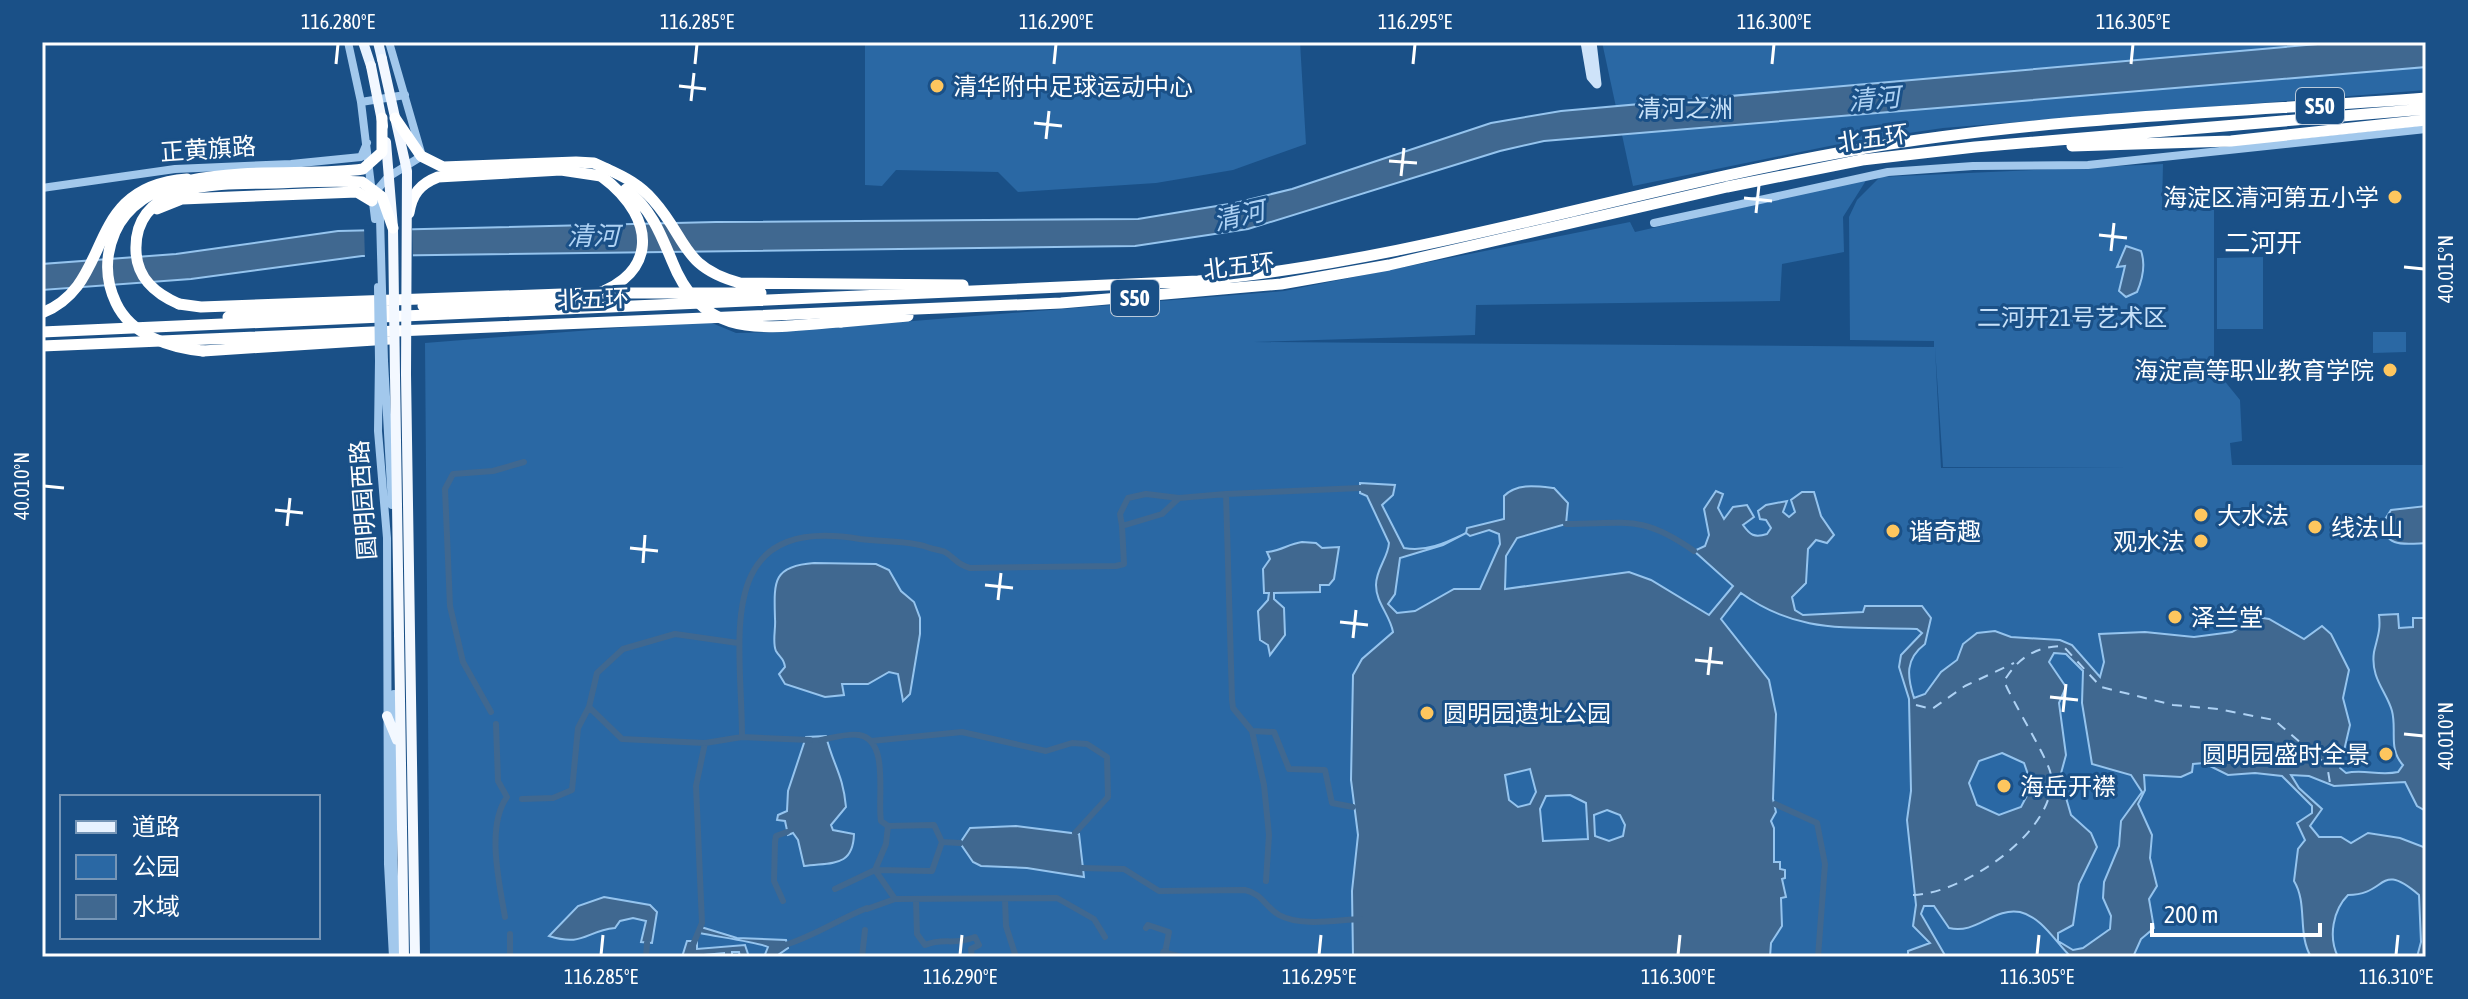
<svg xmlns="http://www.w3.org/2000/svg" width="2468" height="999" viewBox="0 0 2468 999" font-family="'Asap Condensed','Noto Sans SC',sans-serif">
<style>
.green{fill:#2a68a4;fill-rule:evenodd}
.water{fill:#406890;stroke:#95c4ee;stroke-width:2;fill-rule:evenodd}
.pier{fill:#1a5087}
.lines{fill:none;stroke-linecap:round;stroke-linejoin:round}
.canal{stroke:#406890;stroke-width:6}
.river{stroke:#406890;stroke-width:10}
.ferry{stroke:#aed2f4;stroke-width:2;stroke-dasharray:10 8;stroke-linecap:butt}
.tertiary{stroke:#a2c8ec;stroke-width:8}
.secondary{stroke:#cee3f9;stroke-width:9}
.primary{stroke:#e7f2ff;stroke-width:10}
.trunk{stroke:#f3f8ff;stroke-width:10}
.motorway{stroke:#fff;stroke-width:11}
.tertiary-bridge{stroke:#a2c8ec;stroke-width:8}
.trunk-bridge{stroke:#f3f8ff;stroke-width:10}
.motorway-bridge{stroke:#fff;stroke-width:11}
.ticks{fill:none;stroke:#fff;stroke-width:3}
.poi-dot{fill:#fec65e;stroke:#1a5087;stroke-width:3}
.labels{text-anchor:middle;dominant-baseline:central;stroke-width:6;stroke-linejoin:round;paint-order:stroke}
.shield{fill:#1a5087;stroke:#bacadb;stroke-width:2}
.shield-label{font-size:22px;font-weight:bold;fill:#fff}
.poi-label{font-size:24px;fill:#fff;stroke:#1a5087;text-anchor:start}
.park-label{font-size:24px;fill:#c7e1f9;stroke:#1a5087}
.street-label{font-size:24px;fill:#fff;stroke:#1a5087}
.water-label{font-size:26px;font-style:italic;fill:#aed2f4;stroke:#1a5087}
.neighbourhood-label{font-size:26px;fill:#fff;stroke:#1a5087}
.neatline{fill:none;stroke:#fff;stroke-width:3}
.ticks-label{font-size:20px;text-anchor:middle;fill:#fff}
</style>
<rect width="100%" height="100%" fill="#1a5087"/>
<path class="green" d="M865 42H1300L1306 144 1233 170 1156 183 1018 192 998 172 896 170 882 186 865 185Z
M1602 42H2417L2426 57V90L1943 128 1854 141 1633 186Z
M2163 164 2162 210H2214V368L2240 400 2242 441 2230 443 2232 465H2426V957H430L425 343 707 321 736 333 778 332 1284 291 1630 222 1635 232 1867 179 1843 217 1844 252 1782 264 1780 301 1476 305 1475 335 1253 342 1934 347V341L1850 340 1849 217 1857 200 1880 177ZM1935 347 1943 467H2130L1941 468Z
M2263 257V329H2217V258Z
M2373 332H2406V352L2373 353Z"/>
<path class="water" d="M2341 42H2426V67L1544 141 1500 151 1248 229 1135 246 362 256 191 279 42 290V264L176 254 338 231 716 222 1138 219 1235 203 1292 189 1491 123 1561 111Z
M2126 246 2141 251C2146 265 2143 278 2137 292L2126 297 2119 291 2125 266 2117 267Z
M1360 483 1395 485 1393 495 1382 505 1404 548C1427 552 1445 543 1466 533L1467 528 1504 519V496C1517 483 1536 486 1554 488L1568 503 1566 524 1517 538 1506 556 1505 589 1629 572 1651 580 1709 615 1733 586 1694 551 1705 546 1709 535 1704 509 1716 491 1723 494 1718 508 1724 519 1733 507 1747 505 1754 517 1743 525C1750 535 1754 538 1767 534L1771 528 1766 520 1760 519 1758 511 1766 505 1787 501 1783 512 1789 517 1795 512 1791 500 1802 492H1814L1821 516 1834 535 1827 543 1816 540 1808 549 1806 583 1792 597 1795 610 1803 615 1863 612 1865 606H1922L1931 618 1925 644C1905 659 1907 676 1914 698L1925 694 1941 672 1957 660 1963 644 1977 633 1995 631 2011 637 2060 640 2072 645 2100 677 2104 662 2099 634 2145 632 2194 637 2232 632 2257 617 2269 619 2304 639 2322 626 2331 634 2349 670 2343 698 2350 725 2340 768 2346 773C2363 769 2380 776 2398 772L2403 765C2388 749 2397 730 2392 711 2387 692 2370 678 2374 652 2377 638 2381 631 2379 615L2398 614 2399 628 2413 627V618H2426V811L2417 806 2405 782 2334 786 2309 776 2291 775 2299 788 2322 809 2310 826 2319 837H2341L2351 843 2368 833 2400 838 2426 848V957H2417L2421 942 2419 895C2378 860 2388 895 2348 895 2333 910 2328 937 2338 957H2311C2297 933 2308 904 2294 881L2298 849 2305 840 2297 823 2312 813V806L2282 776 2255 773 2228 775 2204 763 2193 764 2192 772 2181 777 2144 775 2145 790 2138 804 2152 835 2150 858 2157 886 2149 899 2154 928 2141 939 2133 957H2071C2056 943 2042 917 2020 912 1994 907 1976 935 1949 928L1934 906H1924L1921 914 1946 957H1908V951L1930 943 1913 926 1916 905 1907 820 1911 791 1909 699 1899 667 1901 655 1922 633 1917 629C1849 626 1799 635 1741 593L1721 619 1769 680 1776 714 1773 799 1776 812 1771 821 1774 828V862H1780V869L1785 870V878L1782 879 1786 897 1781 898 1782 926 1771 943 1770 957H1353L1352 891 1358 835 1351 780 1353 675 1362 659 1393 632C1390 615 1376 603 1376 585 1376 569 1388 558 1389 543L1367 496 1360 493ZM1489 530 1499 534 1500 544 1480 589H1454L1415 611 1397 613 1388 604 1395 594 1400 558 1443 545 1466 533 1470 536ZM2054 653 2066 654 2083 671 2082 703 2092 764 2131 775 2142 792 2121 821 2119 846 2104 882 2103 898 2111 916 2110 929 2083 948 2073 950 2058 941V933L2073 925 2079 884 2097 847 2091 833 2071 815 2060 777 2066 755 2059 703 2066 687 2049 662ZM2002 753 2024 763 2032 786 2021 807 1999 815 1977 805 1969 783 1979 761ZM1530 769 1536 792 1530 804 1518 807 1509 800 1505 775ZM1570 795 1586 803 1588 839 1543 841 1540 809 1546 796ZM1607 810 1620 815 1625 825 1623 836 1609 841 1595 836 1594 815Z
M2426 506V543C2406 544 2383 549 2384 521L2391 510Z
M1302 542 1316 543 1322 548 1339 547 1334 579 1329 585H1320V592L1274 593V599L1284 608 1285 635 1270 655 1268 645 1260 640 1258 611 1268 600 1269 593H1264L1263 569 1270 559 1267 552C1281 551 1288 544 1302 542Z
M814 563 876 564 889 570 901 591 914 602 920 618V634L910 694 903 701 898 674 889 672 868 684H842L844 695 825 697 785 684 779 674 785 667C784 658 780 658 776 651 772 643 776 628 775 619 774 582 772 566 814 563Z
M826 736C833 765 843 774 846 807L831 825 833 830 854 834C853 868 831 862 804 866L798 840 793 833 788 835 785 821 777 820 778 815 787 811 788 791 806 737Z
M1016 826 1079 834 1084 877 1027 868 981 866 973 862 960 843 970 828Z
M604 897 650 905 657 912 652 943 641 942 646 921 633 918 620 921 615 928C585 931 584 947 549 936L578 906Z
M701 927 737 938 786 940 788 948 775 957H764L768 947C761 943 713 936 700 933Z
M687 941H697V949L745 945 749 957H740L739 952H732V957H724V953L682 957Z"/>
<path class="pier" d="M412 224 413 259 365 260 364 226Z"/>
<g class="lines">
<path class="canal" d="M1566 524C1627 524 1641 514 1694 551
M1122 526 1120 514 1128 498 1146 494 1179 498
M589 707 622 739 705 743 742 737C742 640 711 514 860 539 881 542 908 540 927 547 932 549 940 550 945 552 955 558 957 565 970 568L1116 566 1124 564 1122 526 1162 514 1179 498 1226 494
M491 712 463 662 450 606 445 489 453 474 493 471 524 462
M496 724 498 781 507 797C486 826 499 882 505 917
M1252 731 1274 732 1289 769 1325 770 1332 803 1353 807
M742 737 810 740
M821 740C832 738 848 733 859 735 890 740 877 799 881 821L888 826 886 844 875 870 835 889
M871 741 962 732 1046 751 1072 743 1087 744 1107 757 1108 797 1075 833
M522 799 553 798 572 790 578 728 589 707 597 673 623 649 675 634 738 643
M1775 804 1817 823 1825 864 1818 957
M888 826 934 825 942 842 960 843
M1081 868 1124 869 1159 891 1245 890C1263 894 1265 907 1279 915 1301 927 1336 920 1360 919
M875 870 895 899 1057 898 1094 919 1105 937
M875 870 932 871 942 842
M1266 881 1269 835 1264 785 1252 731 1233 708 1232 699 1226 494 1360 488
M1005 899 1006 926 1016 957
M916 900 917 934 925 945C945 937 952 946 975 937L979 945 971 949 972 957
M783 901 774 881 775 842 776 836 787 832
M867 909 895 899
M1146 928 1148 925 1169 932 1165 953 1183 957
M782 946C813 937 837 920 867 908
M510 957V934
M646 957 647 943
M688 957 702 923 696 786 705 743
M862 957 865 930"/>
<path class="river" d="M1165 953V957"/>
<path class="ferry" d="M1916 705 1932 709 1965 686 2014 663
M1913 895C1963 894 2058 831 2051 775 2049 760 2013 703 2004 681 2019 657 2035 647 2063 646L2101 687 2173 705 2218 709 2274 720 2327 765 2330 783"/>
<path class="tertiary" d="M348 42 361 102 375 219
M361 102 405 95
M42 188 175 169 291 164 361 157 367 143
M380 218 377 190 388 177 422 156 389 42
M1654 223 1888 172 1973 166 2088 165 2426 129
M379 361 378 431 387 538 388 864 393 957
M384 361 392 505
M394 694 393 860 399 957"/>
<path class="secondary" d="M1585 42 1591 77 1597 84
M1592 42 1597 84"/>
<path class="primary" d="M363 42 371 66
M378 42 382 59"/>
<path class="trunk" d="M406 374 415 957
M395 376 404 957
M387 716 397 740"/>
<path class="motorway" d="M2072 146 2231 141 2426 120
M607 169C625 177 640 185 653 200 688 239 681 267 740 283L963 285
M157 209 182 199 357 192 372 201
M409 213C412 194 420 184 438 177L561 170 601 176
M179 304 201 307 589 293H761
M42 313C116 284 81 187 187 179
M228 317 386 308
M841 322 908 316
M42 332 1198 281C1423 259 1638 187 1860 149 2046 117 2238 112 2426 98
M42 346 1061 303 1281 284 1389 265 1727 187 1862 160 1975 147 2426 109
M203 351 390 339"/>
<path class="tertiary-bridge" d="M380 218 384 361
M378 287 379 361"/>
<path class="trunk-bridge" d="M382 59 407 171 406 374
M371 66 383 126
M386 142 393 228 395 376"/>
<path class="motorway-bridge" d="M395 118 421 156 443 167 576 162 594 163 607 169
M626 189C651 209 660 232 672 261 705 345 769 326 841 322
M179 304C156 294 137 279 136 251 133 178 227 184 276 183 305 182 334 180 362 182L382 197 393 228
M423 306 578 299C657 283 662 221 601 176
M203 351C170 348 131 335 116 303 105 280 105 255 115 232 151 153 292 180 363 169L382 152V118"/>
</g>
<path class="ticks" d="M336 64 338 44M695 64 697 44M1054 64 1056 44M1413 64 1415 44M1772 64 1774 44M2131 64 2133 44M679 86 706 89M691 101 694 73M1034 123 1062 126M1046 139 1049 111M1389 161 1417 163M1401 176 1404 148M1744 198 1772 201M1756 213 1759 185M2099 235 2127 238M2111 251 2114 223M2404 267 2424 269M44 486 64 488M275 510 303 513M287 526 290 498M630 548 658 551M643 563 645 535M985 585 1013 588M998 600 1001 573M1340 622 1368 625M1353 638 1356 610M1695 660 1723 663M1708 675 1711 647M2050 697 2078 700M2063 712 2066 684M2404 734 2424 736M601 955 603 935M960 955 962 935M1319 955 1321 935M1678 955 1680 935M2037 955 2039 935M2396 955 2398 935"/>
<g class="poi-dot">
<circle cx="937" cy="86" r="8"/>
<circle cx="2395" cy="197" r="8"/>
<circle cx="2390" cy="370" r="8"/>
<circle cx="2201" cy="515" r="8"/>
<circle cx="2315" cy="527" r="8"/>
<circle cx="1893" cy="531" r="8"/>
<circle cx="2201" cy="541" r="8"/>
<circle cx="2175" cy="617" r="8"/>
<circle cx="1427" cy="713" r="8"/>
<circle cx="2386" cy="754" r="8"/>
<circle cx="2004" cy="786" r="8"/>
</g>
<g class="labels">
<g class="shield">
<rect x="2296" y="88" width="48" height="36" rx="6"/>
<rect x="1111" y="280" width="48" height="36" rx="6"/>
</g>
<g class="shield-label">
<text x="2320" y="106">S50</text>
<text x="1135" y="298">S50</text>
</g>
<g class="poi-label">
<text x="953" y="86">清华附中足球运动中心</text>
<text x="2379" y="197" text-anchor="end">海淀区清河第五小学</text>
<text x="2374" y="370" text-anchor="end">海淀高等职业教育学院</text>
<text x="2217" y="515">大水法</text>
<text x="2331" y="527">线法山</text>
<text x="1909" y="531">谐奇趣</text>
<text x="2185" y="541" text-anchor="end">观水法</text>
<text x="2191" y="617">泽兰堂</text>
<text x="1443" y="713">圆明园遗址公园</text>
<text x="2370" y="754" text-anchor="end">圆明园盛时全景</text>
<text x="2020" y="786">海岳开襟</text>
</g>
<g class="park-label">
<text x="1685" y="108">清河之洲</text>
<text x="2072" y="317">二河开21号艺术区</text>
</g>
<g class="street-label">
<text transform="translate(1873 138) rotate(-8)">北五环</text>
<text transform="translate(208 149) rotate(-4)">正黄旗路</text>
<text transform="translate(1239 266) rotate(-7)">北五环</text>
<text transform="translate(593 299) rotate(-2)">北五环</text>
<text transform="translate(363 500) rotate(-94)">圆明园西路</text>
</g>
<g class="water-label">
<text transform="translate(1874 99) rotate(-5)">清河</text>
<text transform="translate(1239 216) rotate(-13)">清河</text>
<text x="593" y="236">清河</text>
</g>
<g class="neighbourhood-label">
<text x="2263" y="243">二河开</text>
</g>
</g>
<rect width="2468" height="999" fill="none" stroke="#1a5087" stroke-width="88"/>
<rect x="60" y="795" width="260" height="144" fill="#1a5087" stroke="#7696b7" stroke-width="2"/>
<rect x="76" y="821" width="40" height="12" fill="#e7f2ff" stroke="#7696b7" stroke-width="2"/>
<text x="132" y="835" font-size="24" fill="#ffffff">道路</text>
<rect x="76" y="855" width="40" height="24" fill="#2a68a4" stroke="#7696b7" stroke-width="2"/>
<text x="132" y="875" font-size="24" fill="#ffffff">公园</text>
<rect x="76" y="895" width="40" height="24" fill="#406890" stroke="#7696b7" stroke-width="2"/>
<text x="132" y="915" font-size="24" fill="#ffffff">水域</text>
<path d="M2152 923v12h168v-12" fill="none" stroke="#ffffff" stroke-width="4"/>
<text x="2164" y="923" font-size="24" fill="#ffffff" stroke="#1a5087" stroke-width="6" paint-order="stroke">200 m</text>
<rect x="44" y="44" width="2380" height="911" class="neatline"/>
<g class="ticks-label">
<text x="338" y="29">116.280°E</text>
<text x="697" y="29">116.285°E</text>
<text x="1056" y="29">116.290°E</text>
<text x="1415" y="29">116.295°E</text>
<text x="1774" y="29">116.300°E</text>
<text x="2133" y="29">116.305°E</text>
<text transform="translate(2446 269) rotate(-90)" y="7">40.015°N</text>
<text transform="translate(22 486) rotate(-90)" y="7">40.010°N</text>
<text transform="translate(2446 736) rotate(-90)" y="7">40.010°N</text>
<text x="601" y="984">116.285°E</text>
<text x="960" y="984">116.290°E</text>
<text x="1319" y="984">116.295°E</text>
<text x="1678" y="984">116.300°E</text>
<text x="2037" y="984">116.305°E</text>
<text x="2396" y="984">116.310°E</text>
</g>
</svg>
